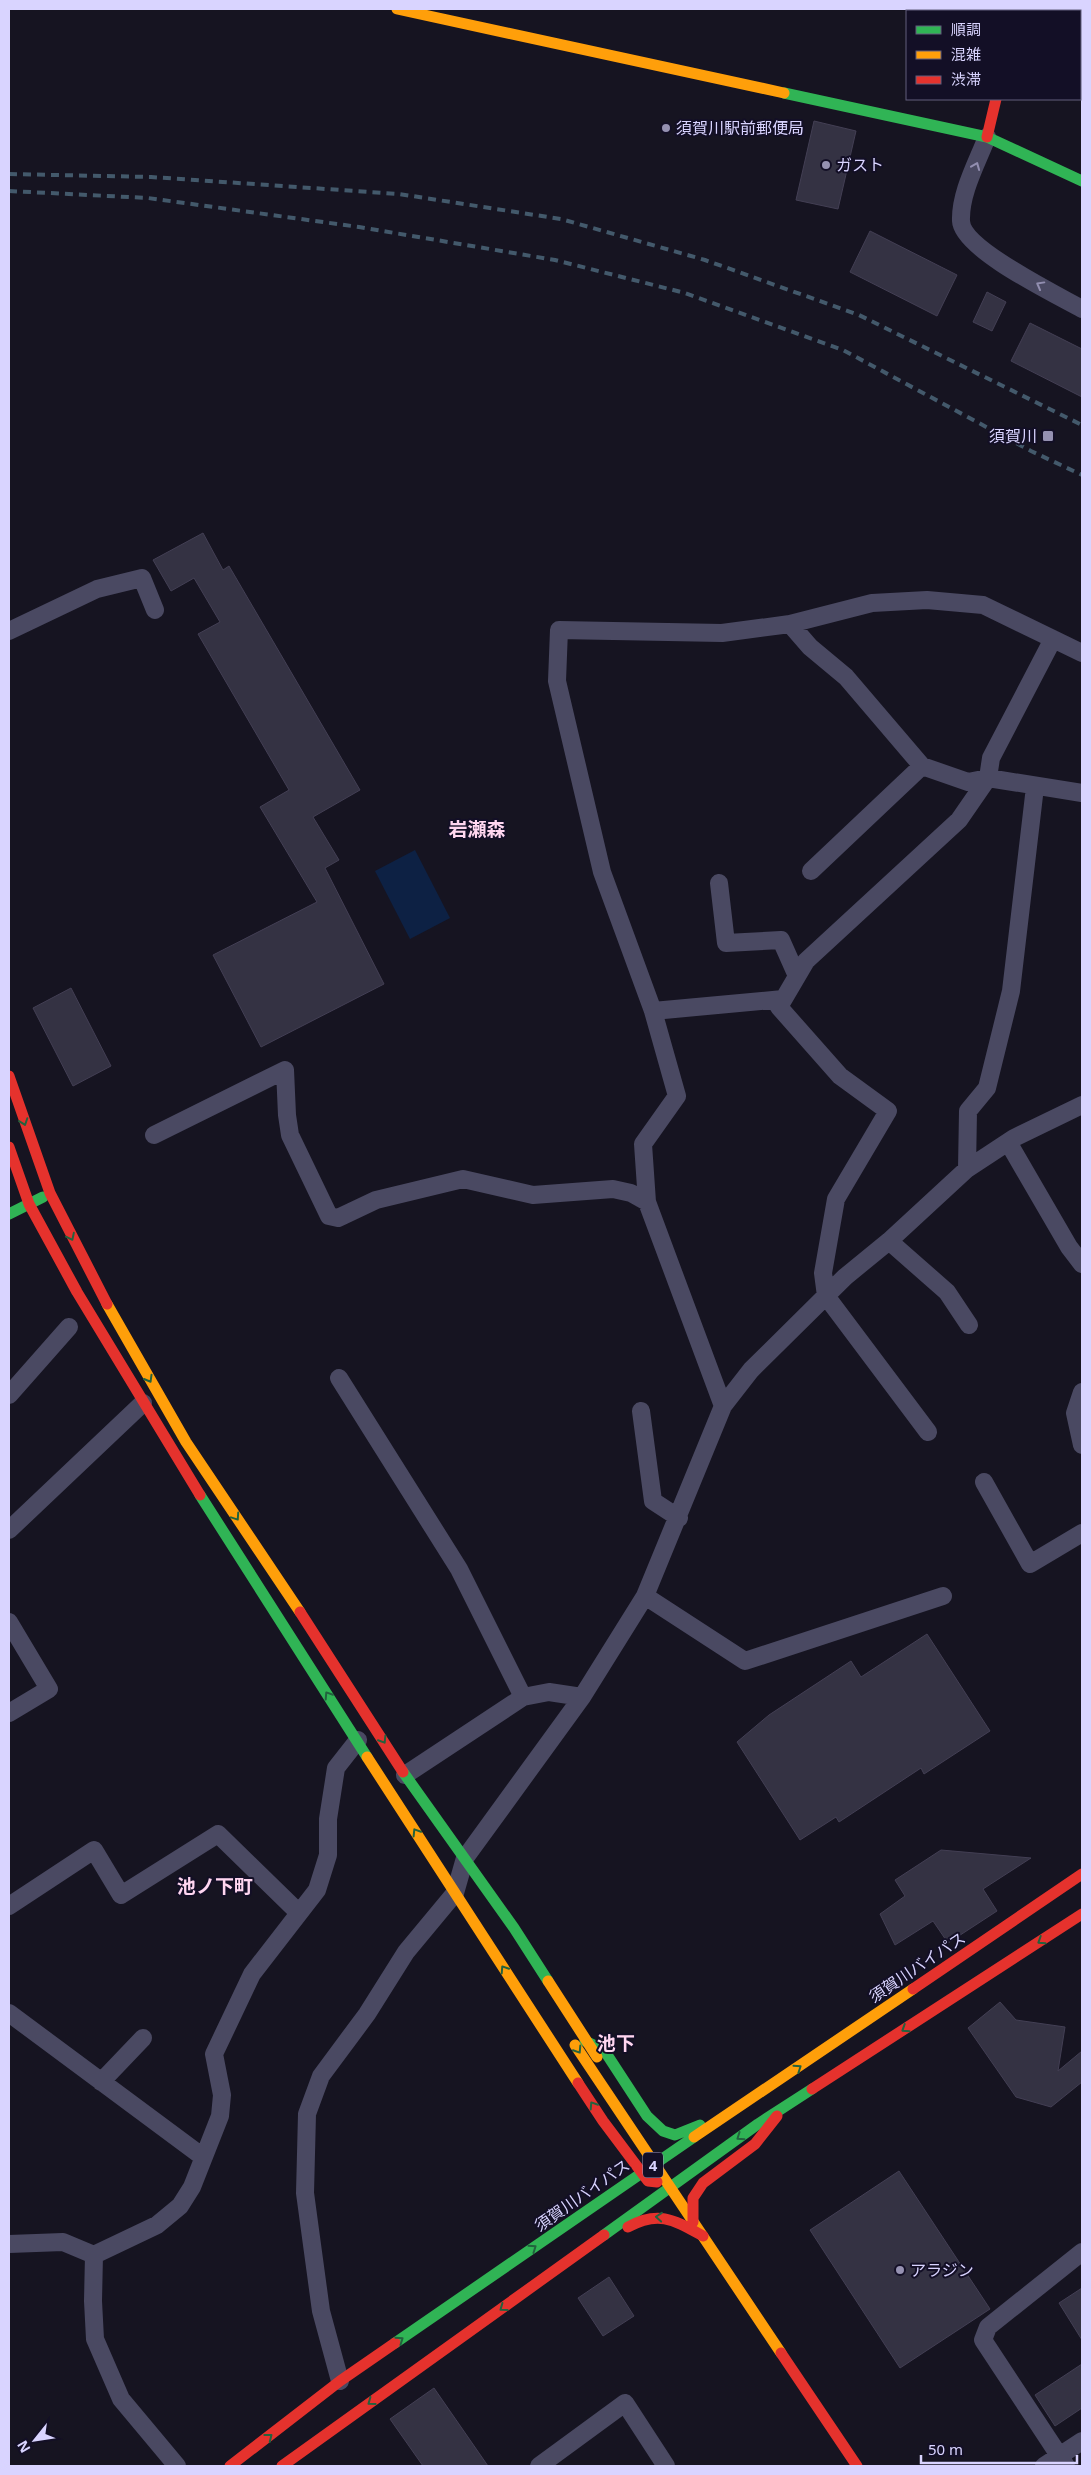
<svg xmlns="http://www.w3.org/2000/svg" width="1091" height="2475" viewBox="0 0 1091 2475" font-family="'Noto Sans','Noto Sans JP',sans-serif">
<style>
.water{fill:#0d2144}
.building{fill:#343243;stroke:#433f54}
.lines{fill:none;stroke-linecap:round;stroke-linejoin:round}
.street{stroke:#4a4962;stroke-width:18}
.fast{stroke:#30b455;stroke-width:11}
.slow{stroke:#ff9f0a;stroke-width:11}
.jam{stroke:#e5322d;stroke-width:11}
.rail{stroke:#43596b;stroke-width:4;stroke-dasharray:8 6;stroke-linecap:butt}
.oneway{stroke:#928eb0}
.oneway2{stroke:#22623e}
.poi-dot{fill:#9591b1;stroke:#130f26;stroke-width:2}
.labels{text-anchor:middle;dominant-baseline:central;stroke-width:4;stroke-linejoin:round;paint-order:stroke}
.shield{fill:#130f26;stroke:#9e99be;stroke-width:1}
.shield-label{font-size:15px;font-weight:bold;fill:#d9d4ff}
.poi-label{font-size:16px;fill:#d9d4ff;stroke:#130f26;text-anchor:start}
.street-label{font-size:16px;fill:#d9d4ff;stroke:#130f26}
.quarter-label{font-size:19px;font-weight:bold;fill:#ffd6f0;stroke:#130f26}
</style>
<rect width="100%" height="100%" fill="#161421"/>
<path class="water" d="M415 850 450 918 410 939 375 871Z"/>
<path class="building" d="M814 121 856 131 838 209 796 200Z
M870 231 957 275 937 316 850 272Z
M987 292 1006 302 992 331 973 322Z
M1030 323 1082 349V397L1011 361Z
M203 533 223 570 229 566 360 790 313 817 339 860 325 868 384 984 261 1047 213 955 317 902 260 807 289 790 198 634 220 622 194 578 171 591 153 560Z
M71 988 111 1066 73 1086 33 1008Z
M927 1634 990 1731 924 1774 921 1768 839 1822 836 1817 800 1840 737 1742 769 1715 851 1661 861 1677Z
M941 1850 1031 1858 983 1889 997 1911 948 1943 933 1921 895 1945 880 1914 905 1896 895 1880Z
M1000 2002 1016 2020 1065 2027 1058 2071 1082 2051V2082L1051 2107 1016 2097 968 2028Z
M899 2171 990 2309 900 2368 810 2230Z
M609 2277 634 2316 603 2336 578 2298Z
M1082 2288V2340L1059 2303Z
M1082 2364V2408L1055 2426 1035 2395Z
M434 2388 488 2466H423L390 2419Z"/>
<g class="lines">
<path class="street" d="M1059 9 1064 11
M1080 18 1082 19
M987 137C977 163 960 193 961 221 962 249 1057 295 1082 309
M790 624 810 647 846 677 922 766 968 782 988 778 1082 793
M9 631 97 589 142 578 155 610
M811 871 922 766
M719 883 726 943 781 940 797 976
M783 999 653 1011 602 872 557 681 559 630 722 633 790 624 872 603 927 600 983 605 1082 653
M653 1011 677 1096 643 1144 647 1202 723 1406
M154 1135 285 1070 287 1115 290 1135 329 1216 338 1218 376 1200 463 1179 533 1195 613 1189 631 1193 647 1202
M1008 1142 1069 1247 1082 1264
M967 1169 968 1111 987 1088 1011 991 1035 787
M889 1241 947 1292 969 1325
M339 1378 459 1569 523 1697
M1082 1392 1075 1413 1082 1445
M9 1395 69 1327
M641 1411 653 1501 679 1518
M928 1432 826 1296 823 1273 836 1199 888 1111 840 1076 779 1007 806 961 959 820 988 778 991 758 1053 639
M984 1482 1030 1564 1082 1533
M9 1530 143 1403
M645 1596 745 1661 943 1596
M9 1622 49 1689 9 1713
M405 1775 523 1697 549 1692 582 1697
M9 1906 94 1850 121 1895 218 1834 299 1913
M9 2013 203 2157
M101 2082 143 2038
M9 2244 63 2242 94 2255 157 2225 180 2206 192 2187 220 2116 222 2095 214 2054 252 1974 317 1890 328 1855V1819L336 1768 358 1740
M94 2255 93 2301 95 2339 121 2399 177 2466
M340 2381 321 2311 305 2193 307 2114 321 2076 367 2014 406 1952 455 1893 465 1858 582 1697 645 1596 723 1406 751 1370 845 1277 889 1241 967 1169 1014 1138 1082 1105
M539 2466 625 2403 666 2466
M1044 2466 1082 2441
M1066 2466 983 2340 988 2327 1082 2252"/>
<path class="fast" d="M784 93 987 137 1082 181
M9 1214 43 1197
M200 1495 367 1757
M403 1772 514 1928 548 1981
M585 2041 604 2050 647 2116 663 2131 675 2135 700 2125
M604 2235 758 2124 812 2089
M395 2343 694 2137"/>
<path class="slow" d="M397 9 784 93
M107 1304 186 1442 300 1612
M367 1757 578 2083
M548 1981 597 2057
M575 2045 781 2353
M694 2137 913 1989"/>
<path class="jam" d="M1017 11 1018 9
M987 137 996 99
M9 1076 50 1193 107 1304
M9 1147 29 1204 77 1292 200 1495
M300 1612 403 1772
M913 1989 1082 1874
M578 2083 603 2121 648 2181 657 2182
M812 2089 1082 1914
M693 2222V2198L703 2183 755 2144 777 2116
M628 2227C659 2210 674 2220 703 2236
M781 2353 857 2466
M230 2466 340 2381 395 2343
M282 2466 604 2235"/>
<path class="rail" d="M9 174 151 177 399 194 561 219 705 260 859 315 1082 425
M9 191 148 198 359 227 555 260 685 293 843 350 1031 451 1082 475"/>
</g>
<defs><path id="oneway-chevron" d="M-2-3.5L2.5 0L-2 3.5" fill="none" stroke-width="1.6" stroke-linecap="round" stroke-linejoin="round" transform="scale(1.25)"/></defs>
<g class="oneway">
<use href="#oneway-chevron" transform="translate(976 166) rotate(-68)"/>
<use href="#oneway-chevron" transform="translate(1040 285) rotate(-151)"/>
</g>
<g class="oneway2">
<use href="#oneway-chevron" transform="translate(24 1122) rotate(71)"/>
<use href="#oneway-chevron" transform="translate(71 1237) rotate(64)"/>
<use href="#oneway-chevron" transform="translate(149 1379) rotate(60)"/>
<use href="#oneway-chevron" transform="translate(236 1517) rotate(56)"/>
<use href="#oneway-chevron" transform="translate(328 1695) rotate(-123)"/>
<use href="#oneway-chevron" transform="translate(383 1740) rotate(58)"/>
<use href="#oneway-chevron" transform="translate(416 1832) rotate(-122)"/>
<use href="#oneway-chevron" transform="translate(1041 1941) rotate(147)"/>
<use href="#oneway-chevron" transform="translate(504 1969) rotate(-123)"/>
<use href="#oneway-chevron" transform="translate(905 2029) rotate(147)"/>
<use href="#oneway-chevron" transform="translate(578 2050) rotate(57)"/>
<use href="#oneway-chevron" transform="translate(798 2068) rotate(-34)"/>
<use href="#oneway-chevron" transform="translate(593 2105) rotate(-123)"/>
<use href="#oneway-chevron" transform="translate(740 2137) rotate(145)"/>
<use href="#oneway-chevron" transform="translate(659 2217) rotate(-175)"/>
<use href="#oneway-chevron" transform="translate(533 2248) rotate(-35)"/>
<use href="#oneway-chevron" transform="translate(503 2308) rotate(144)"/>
<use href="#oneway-chevron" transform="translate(400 2340) rotate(-35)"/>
<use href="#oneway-chevron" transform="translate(371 2402) rotate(144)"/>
<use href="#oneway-chevron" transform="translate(269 2437) rotate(-38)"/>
</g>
<g class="poi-dot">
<circle cx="666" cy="128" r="5"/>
<circle cx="826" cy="165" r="5"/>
<rect x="1042" y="430" width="12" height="12" rx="2.5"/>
<circle cx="900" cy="2270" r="5"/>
</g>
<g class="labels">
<rect class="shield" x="643" y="2152.5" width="20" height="25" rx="4"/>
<g class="shield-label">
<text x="653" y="2165">4</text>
</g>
<g class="poi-label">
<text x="676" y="128">須賀川駅前郵便局</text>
<text x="836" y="165">ガスト</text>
<text x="1037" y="436" text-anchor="end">須賀川</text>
<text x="910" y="2270">アラジン</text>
</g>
<g class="street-label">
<text transform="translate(917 1967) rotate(-34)">須賀川バイパス</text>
<text transform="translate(582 2195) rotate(-35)">須賀川バイパス</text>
</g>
<g class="quarter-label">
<text x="477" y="829">岩瀬森</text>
<text x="215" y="1886">池ノ下町</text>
<text x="616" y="2043">池下</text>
</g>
</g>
<rect width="1091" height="2475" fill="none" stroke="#d9d4ff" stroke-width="20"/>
<rect x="906" y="10" width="175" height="90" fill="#130f26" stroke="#625e7d"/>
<rect x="916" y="26" width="25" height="8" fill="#30b455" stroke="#625e7d"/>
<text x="951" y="35" font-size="15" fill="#d9d4ff">順調</text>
<rect x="916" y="51" width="25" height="8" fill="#ff9f0a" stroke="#625e7d"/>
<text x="951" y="60" font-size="15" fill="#d9d4ff">混雑</text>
<rect x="916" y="76" width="25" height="8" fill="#e5322d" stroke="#625e7d"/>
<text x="951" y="85" font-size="15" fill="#d9d4ff">渋滞</text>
<g transform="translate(35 2440) rotate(240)" stroke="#130f26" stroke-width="4" paint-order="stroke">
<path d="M0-4L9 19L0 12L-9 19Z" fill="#d9d4ff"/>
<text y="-8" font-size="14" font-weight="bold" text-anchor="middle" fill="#d9d4ff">N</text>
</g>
<path d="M921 2455v8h156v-8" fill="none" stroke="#d9d4ff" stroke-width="2.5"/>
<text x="928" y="2455" font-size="15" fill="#d9d4ff" stroke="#130f26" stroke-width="4" paint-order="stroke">50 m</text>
</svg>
